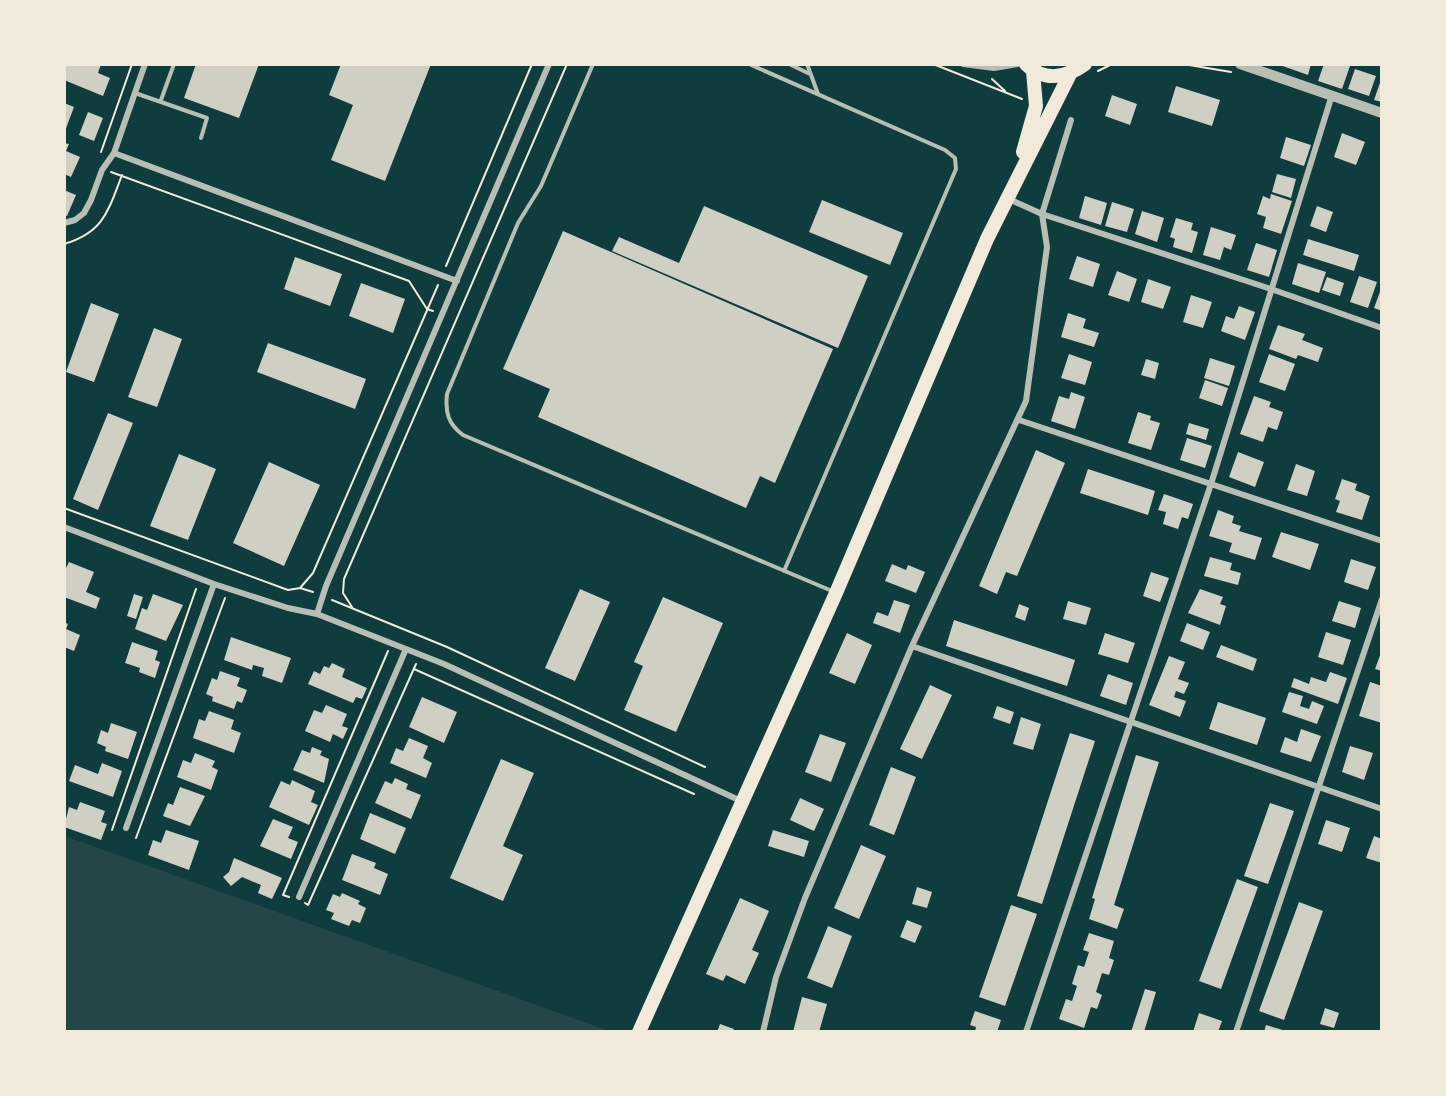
<svg xmlns="http://www.w3.org/2000/svg" width="1446" height="1096" viewBox="0 0 1446 1096" font-family="'Crimson Pro',serif">
<style>
.green{fill:#244646}
.building{fill:#cfcfc3}
.lines{fill:none;stroke-linecap:round;stroke-linejoin:round}
.path{stroke:#f1e9da;stroke-width:2}
.service{stroke:#b8beb3;stroke-width:4}
.minor{stroke:#b8beb3;stroke-width:6}
.tertiary{stroke:#b8beb3;stroke-width:10}
.primary{stroke:#f1e9da;stroke-width:14}
</style>
<rect width="100%" height="100%" fill="#0f3d3e"/>
<path class="green" d="M65 836 609 1031H65Z"/>
<path class="building" d="M64 64H101L98 73 110 78 103 96 64 80Z
M196 64H259L239 118 184 98Z
M341 64H431L385 181 331 160 353 105 329 95Z
M1277 64H1311L1308 75Z
M1324 64 1350 66 1342 89 1318 81Z
M1355 69 1376 76 1369 96 1348 89Z
M1381 80H1382V102L1374 100Z
M1176 86 1220 100 1212 126 1168 112Z
M1112 95 1137 104 1130 125 1105 116Z
M64 103 74 107 65 131H64Z
M88 112 103 118 94 141 79 135Z
M1342 133 1365 142 1356 165 1334 157Z
M1286 137 1311 145 1304 166 1280 158Z
M64 143 69 144 66 151 80 157 71 177 64 174Z
M1277 174 1296 179 1291 198 1272 192Z
M64 190 76 195 67 216 64 215Z
M1271 194 1292 201 1281 234 1263 228 1266 217 1257 214 1263 196 1270 199Z
M1085 196 1107 203 1101 225 1079 218Z
M822 200 903 233 890 265 809 232Z
M1112 202 1134 209 1127 232 1105 226Z
M704 206 868 276 838 348 612 251 619 237 679 263Z
M1317 206 1333 212 1326 232 1310 226Z
M1142 211 1164 218 1157 242 1135 234Z
M1176 218 1193 223 1191 230 1198 232 1192 253 1173 247 1175 239 1170 237Z
M1211 227 1236 235 1231 250 1224 247 1220 260 1203 255Z
M563 231 833 349 775 483 760 476 746 508 538 417 550 389 503 369Z
M1308 239 1359 255 1354 271 1303 255Z
M1256 243 1277 250 1269 277 1247 270Z
M1077 256 1100 264 1093 287 1069 279Z
M295 257 342 274 330 306 284 289Z
M1298 263 1326 272 1319 293 1292 284Z
M1117 271 1137 279 1129 302 1108 295Z
M1359 276 1377 282 1368 308 1350 302Z
M1327 277 1344 283 1340 296 1322 290Z
M1148 279 1171 287 1163 309 1141 302Z
M361 283 405 299 393 333 349 316Z
M1381 289H1382V311L1374 308Z
M1191 295 1212 302 1203 328 1183 322Z
M91 303 119 314 94 382 66 372Z
M1239 306 1255 312 1245 340 1221 331 1226 316 1234 319Z
M1068 313 1086 319 1083 328 1099 333 1094 347 1061 337Z
M1278 325 1305 334 1302 340 1323 348 1318 362 1298 355 1296 359 1269 349Z
M154 328 182 339 157 407 128 397Z
M268 343 366 379 355 409 257 372Z
M1069 354 1092 362 1085 385 1061 378Z
M1269 354 1295 364 1285 391 1259 382Z
M1210 358 1235 366 1229 386 1204 378Z
M1146 359 1159 363 1155 379 1141 375Z
M1205 380 1228 388 1222 406 1199 398Z
M1071 392 1085 397 1075 429 1051 421 1059 396 1069 399Z
M1254 396 1271 402 1269 407 1283 412 1277 430 1268 427 1263 442 1240 434Z
M1138 412 1151 416 1150 420 1160 423 1151 450 1128 443Z
M108 413 133 423 98 510 73 499Z
M1189 423 1209 429 1206 440 1186 434Z
M1187 438 1212 446 1205 468 1180 460Z
M1036 450 1065 463 1017 576 1006 572 997 594 979 586Z
M1238 452 1264 462 1255 487 1229 477Z
M179 454 216 469 188 540 150 526Z
M269 462 320 485 284 566 233 543Z
M1296 464 1315 471 1307 496 1287 490Z
M1088 469 1155 491 1148 515 1080 493Z
M1342 479 1357 484 1355 490 1370 496 1362 520 1336 512 1340 501 1335 499Z
M1164 494 1193 504 1188 519 1182 517 1178 529 1163 524 1166 512 1158 510Z
M1218 510 1234 516 1232 523 1241 526 1239 531 1262 538 1255 560 1229 552 1232 543 1209 536Z
M1281 532 1319 544 1310 570 1272 557Z
M1210 557 1232 563 1230 570 1241 573 1238 585 1204 576Z
M1351 559 1376 567 1368 590 1344 582Z
M69 562 94 572 86 592 100 598 96 609 64 597V572Z
M892 564 906 570 908 565 925 572 916 593 885 581Z
M1151 572 1169 578 1160 602 1143 596Z
M580 589 610 602 575 681 545 668Z
M1200 589 1223 597 1220 604 1226 606 1220 625 1188 613Z
M134 594 143 597 136 619 127 616Z
M153 594 183 605 166 641 135 629 142 608 147 610Z
M663 597 723 623 676 732 624 710 643 666 634 662Z
M894 600 910 605 900 633 873 623 877 612 888 616Z
M1068 601 1091 608 1086 625 1063 619Z
M1339 601 1361 608 1355 628 1332 621Z
M1019 604 1029 608 1025 621 1015 617Z
M954 620 1075 660 1067 686 946 646Z
M64 622 68 624 66 629 80 635 74 651 64 647Z
M1187 623 1210 632 1203 650 1180 641Z
M1326 632 1351 640 1343 665 1318 657Z
M847 633 872 645 855 684 829 673Z
M1105 633 1135 643 1128 663 1098 654Z
M231 637 291 658 282 683 262 676 264 668 253 665 252 670 224 660Z
M132 642 158 651 155 660 160 662 155 678 139 672 140 668 125 663Z
M1221 645 1257 659 1253 671 1216 657Z
M1382 650V671L1375 669Z
M1169 656 1185 662 1178 679 1189 683 1184 694 1176 691 1174 697 1186 701 1180 717 1149 705Z
M332 663 345 669 342 677 367 688 362 699 356 697 353 703 308 684 314 671 320 674 324 666 329 668Z
M220 671 240 678 237 686 247 690 242 703 237 701 234 709 212 701 213 697 206 694 212 678 217 680Z
M1330 672 1347 678 1338 704 1291 687 1294 678 1309 684 1311 677 1326 682Z
M1108 674 1133 683 1126 705 1100 696Z
M1370 682 1382 686V723L1359 716Z
M930 685 952 695 922 759 900 749Z
M1289 692 1303 696 1300 706 1309 709 1312 701 1324 706 1317 724 1282 712Z
M422 697 457 712 444 743 409 727Z
M1218 702 1266 718 1257 745 1209 729Z
M326 705 347 714 342 726 348 728 343 739 333 734 330 742 305 731 314 710 322 713Z
M997 706 1014 712 1010 724 993 718Z
M209 711 234 720 231 729 241 733 234 753 193 738 199 719 205 721Z
M1021 717 1041 724 1033 750 1013 744Z
M111 723 137 732 128 759 105 751 106 747 97 743 101 730 108 733Z
M1301 729 1321 736 1311 762 1280 752 1285 737 1297 742Z
M1070 733 1095 741 1042 904 1017 896Z
M820 734 846 743 831 782 805 772Z
M409 738 428 746 423 758 432 763 426 778 390 763 396 748 403 751Z
M1350 746 1373 753 1364 780 1342 772Z
M312 747 322 751 320 755 329 759 324 783 293 770 302 750 310 753Z
M195 753 215 761 212 767 218 770 211 790 177 777 183 760 191 763Z
M1136 755 1159 762 1114 905 1124 909 1117 929 1089 919 1095 899 1092 898Z
M501 759 534 773 503 846 523 855 503 901 450 878Z
M102 763 122 771 113 797 69 781 75 765 98 774Z
M891 767 916 777 894 835 869 825Z
M395 778 408 784 406 789 421 795 411 819 375 803 385 781 392 784Z
M292 780 315 791 311 802 318 805 309 825 269 807 281 781 290 785Z
M180 787 205 796 190 826 163 816 168 803 173 805Z
M800 798 824 809 814 831 790 820Z
M80 802 105 811 101 822 107 824 101 840 64 827 69 807 77 810Z
M1270 803 1294 811 1268 884 1244 876Z
M370 813 406 828 395 854 360 839Z
M273 819 293 827 288 838 298 842 291 859 260 846Z
M1326 820 1350 828 1342 852 1318 844Z
M166 830 199 841 189 870 148 855 153 840 161 843Z
M773 830 809 841 804 857 768 846Z
M1374 836 1382 839V863L1366 858Z
M861 845 886 856 859 919 834 908Z
M352 854 376 863 374 868 388 874 380 895 342 880Z
M234 858 282 878 272 899 258 893 261 885 242 877 231 886 223 877 229 872Z
M1237 879 1258 887 1221 989 1199 981Z
M917 887 932 892 927 908 912 904Z
M342 893 360 901 358 904 366 908 360 923 352 920 349 926 331 919 334 913 326 910 333 894 340 897Z
M740 898 769 911 752 950 759 953 745 984 726 975 723 981 706 974Z
M1299 902 1323 911 1284 1020 1259 1011Z
M1011 905 1037 914 1005 1006 979 997Z
M907 920 922 926 915 943 900 937Z
M828 926 852 936 832 988 807 978Z
M1089 933 1114 941 1109 958 1114 960 1109 975 1102 973 1096 992 1102 995 1097 1009 1091 1007 1084 1028 1059 1019 1066 999 1072 1001 1077 986 1072 984 1078 965 1084 967 1089 952 1083 950Z
M1145 989 1156 992 1144 1032H1131Z
M802 997 827 1004 819 1032H793Z
M1325 1008 1339 1013 1334 1028 1320 1024Z
M975 1011 1001 1020 997 1032H975L976 1027 970 1025Z
M1199 1013 1222 1021 1218 1032H1193Z
M720 1024 734 1029 733 1032H717Z
M1266 1025 1286 1031V1032H1264Z"/>
<g class="lines">
<path class="path" d="M933 64 1022 99
M1183 64 1231 72
M1098 71 1112 64
M992 79 1005 91
M101 152 132 64
M111 172 409 281 427 309 433 311
M64 244C104 232 108 211 122 175
M446 266 532 64
M64 508 288 590 300 588 313 592
M300 588 313 573 438 285
M332 600 447 647 705 767
M352 607 343 593 344 579 567 64
M414 669 694 794
M112 830 196 589
M136 838 225 598
M289 897 283 895 388 651
M305 903 308 905 416 664"/>
<path class="service" d="M593 64 541 186 518 223 447 394C445 412 448 424 463 435L832 591
M749 64 945 150 955 158 956 169 784 571
M789 64 810 74
M807 64 818 94
M135 93 207 118 201 138
M161 100 174 64"/>
<path class="minor" d="M963 64 994 68 1018 64
M114 153 457 281
M1009 199 1042 214 1271 289 1382 328
M64 223 75 220 84 213 91 200 102 170 114 153 145 64
M1019 420 1382 541
M64 527 214 584 288 608 317 614 444 664 741 801
M317 614 326 586 549 64
M912 646 1382 809
M126 828 214 584
M299 897 406 649
M763 1032 776 977 805 898 912 646 1026 401 1047 247 1042 214 1071 120
M1026 1032 1211 484 1332 95
M1236 1032 1382 599"/>
<path class="tertiary" d="M1240 64 1382 113"/>
<path class="primary" d="M1026 64C1044 82 1066 78 1085 64
M1023 152 1036 106 1033 71
M639 1032 836 593 987 239 1070 74"/>
</g>
<rect width="1446" height="1096" fill="none" stroke="#f1e9da" stroke-width="132"/>
</svg>
